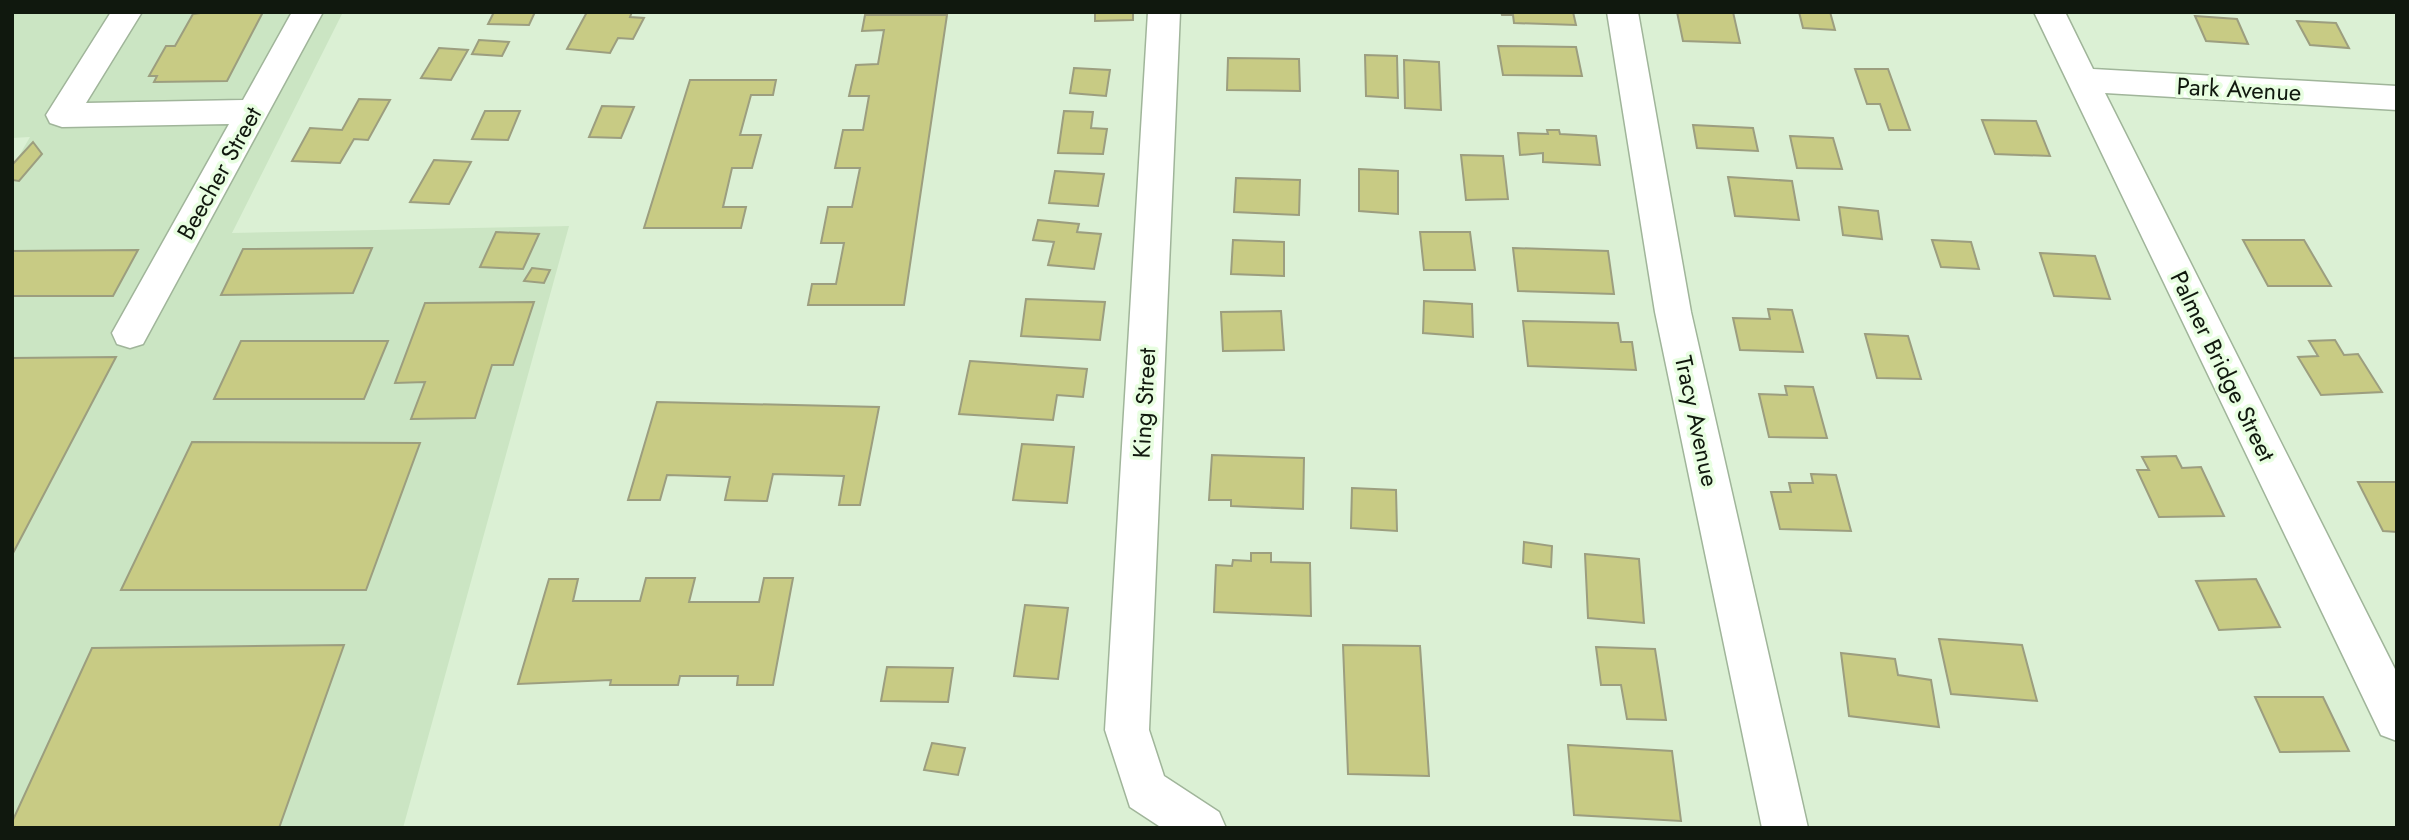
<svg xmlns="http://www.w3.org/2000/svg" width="2409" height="840" viewBox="0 0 2409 840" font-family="Jost,sans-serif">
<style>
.built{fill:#cbe5c3}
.building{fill:#c8cb84;stroke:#9c9e7f;stroke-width:2}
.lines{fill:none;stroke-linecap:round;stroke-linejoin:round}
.minor-casing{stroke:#a0b59a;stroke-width:3}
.minor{fill:#fff;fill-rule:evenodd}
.labels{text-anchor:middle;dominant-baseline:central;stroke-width:7;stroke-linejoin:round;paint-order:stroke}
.street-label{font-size:24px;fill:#10180e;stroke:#e8fee1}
</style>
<rect width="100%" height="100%" fill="#dbf0d4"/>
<path class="built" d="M12 12H343L232 233 569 226 403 828H12V168L30 137 12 138Z"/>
<path class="building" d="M208 12H263L227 81 154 82 157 76H149L166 46H175L193 14Z
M494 12H535L529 25 488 24Z
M587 12H632L630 17 644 18 633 39 618 38 610 53 567 49Z
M1095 12H1133V20L1095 21Z
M1501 12H1573L1576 25 1514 23 1513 15H1502Z
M1677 12H1733L1740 43 1683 41Z
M1799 12H1830L1835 30 1803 28Z
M865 15H947L904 305H808L812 284H836L844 243H821L828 207H852L860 168H835L843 130H863L869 96H849L856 65 878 64 884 30 862 31Z
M2195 16 2237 19 2248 44 2206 41Z
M2297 21 2336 23 2349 48 2310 45Z
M479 40 509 42 502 56 472 54Z
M1498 46 1576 47 1582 76 1503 75Z
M439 48 468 50 451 80 421 78Z
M1365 55 1397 56 1398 98 1366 96Z
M1228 58 1299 59 1300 91 1227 90Z
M1404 60 1439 62 1441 110 1405 108Z
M1074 68 1110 70 1106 96 1070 93Z
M1855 69H1888L1910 130H1889L1880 104H1867Z
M690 80H776L773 95H751L740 135H761L752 168H732L723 207H746L741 228H644Z
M359 99 390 100 368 140 354 139 340 163 292 161 310 128 342 130Z
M602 106 634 107 621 138 589 137Z
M485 111H520L508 140 472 139Z
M1064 111 1093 112 1091 128 1107 129 1103 154 1058 153Z
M1982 120 2036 121 2050 156 1995 154Z
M1693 125 1753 128 1758 151 1697 148Z
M1547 130H1559L1560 134 1596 136 1600 165 1543 162V153L1520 155 1518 133 1548 134Z
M1790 136 1833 138 1842 169 1797 168Z
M33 142 42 154 19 181 12 180V165Z
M1461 155 1503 156 1508 199 1466 200Z
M434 160 471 162 449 204 410 202Z
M1359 169 1398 171V214L1359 211Z
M1055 171 1104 174 1098 206 1049 203Z
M1728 177 1792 181 1799 220 1735 216Z
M1236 178 1300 180 1299 215 1234 212Z
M1839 207 1878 211 1882 239 1843 235Z
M1038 220 1079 224 1077 232 1101 234 1094 269 1048 265 1054 242 1033 240Z
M496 232 539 234 523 269 480 267Z
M1420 232H1470L1475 270H1424Z
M1233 240 1284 242V276L1231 274Z
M1932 240 1971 242 1979 269 1941 267Z
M2243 240H2304L2331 286H2268Z
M372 248 353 293 221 295 243 249Z
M1513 248 1608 251 1614 294 1518 291Z
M138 250 113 296H12V251Z
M2040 253 2095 256 2110 299 2054 296Z
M532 268 550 270 544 283 524 281Z
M1026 299 1105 302 1100 340 1021 336Z
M1424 301 1472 304 1473 337 1423 333Z
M534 302 513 365H492L475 418 411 419 425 382 395 383 425 303Z
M1768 309 1792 310 1803 352 1740 350 1733 318 1770 319Z
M1281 311 1284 350 1223 351 1221 312Z
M1523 321 1618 323 1621 342H1632L1636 370 1528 366Z
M1865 334 1908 336 1921 379 1877 378Z
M2335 340 2344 355 2358 354 2382 392 2321 395 2298 357 2318 356 2309 341Z
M241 341H388L364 399H214Z
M116 357 12 555V358Z
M970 361 1087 369 1083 397 1057 395 1053 420 959 414Z
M1785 386 1813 387 1827 438 1769 437 1759 394 1787 395Z
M657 402 879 407 860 505H839L844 476 773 474 767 501 725 500 730 477 667 475 660 500H628Z
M192 442 420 443 366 590H121Z
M1022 444 1074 447 1067 503 1013 500Z
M1212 455 1304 458 1303 509 1231 506V500H1209Z
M2176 456 2182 468 2201 467 2224 516 2159 517 2137 470H2149L2142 457Z
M1811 474 1836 475 1851 531 1780 529 1771 492H1791L1789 483H1813Z
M2358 482H2397V532L2383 531Z
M1352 488 1396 490 1397 531 1351 528Z
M1524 542 1552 546 1551 567 1523 563Z
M1251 553H1271V562L1310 563 1311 616 1214 612 1216 565 1232 566 1233 560 1251 561Z
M1585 554 1639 559 1644 623 1588 618Z
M646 578H695L689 602H759L764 578H793L773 685H737L738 676H680L678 685H610L611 680 518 684 549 579H578L573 601H640Z
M2256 579 2280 627 2219 630 2196 581Z
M1025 605 1068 608 1058 679 1014 676Z
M1939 639 2022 645 2037 701 1951 694Z
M344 645 279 828H12V822L92 648Z
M1343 645 1420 646 1429 776 1348 774Z
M1596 647 1655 649 1666 720 1627 719 1621 685H1601Z
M1841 653 1895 659 1898 675 1931 680 1939 727 1849 716Z
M887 667 953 668 948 702 881 701Z
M2255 697H2323L2349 751 2280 752Z
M932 743 965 748 958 775 924 770Z
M1568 745 1672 751 1681 821 1574 815Z"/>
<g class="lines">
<g class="minor-casing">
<path id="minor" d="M111 12H142L86 103 243 100 292 12H323L143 344 130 348 117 344 112 333 229 124 62 127 50 123 46 115Z
M1148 12H1180L1149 730 1164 776 1219 812 1226 828H1162L1130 807 1105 730Z
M1607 12H1638L1691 312 1808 828H1762L1655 312Z
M2034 12H2065L2093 69 2397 86V110L2105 93 2397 673V741L2381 735Z"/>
</g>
<use href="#minor" class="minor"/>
</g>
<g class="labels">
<g class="street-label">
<text transform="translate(2239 89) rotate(3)">Park Avenue</text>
<text transform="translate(219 173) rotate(-61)">Beecher Street</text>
<text transform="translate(2223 366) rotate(64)">Palmer Bridge Street</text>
<text transform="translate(1144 403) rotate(-87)">King Street</text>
<text transform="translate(1697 421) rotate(78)">Tracy Avenue</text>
</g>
</g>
<rect width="2409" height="840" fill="none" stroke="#10180e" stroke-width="28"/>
</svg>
